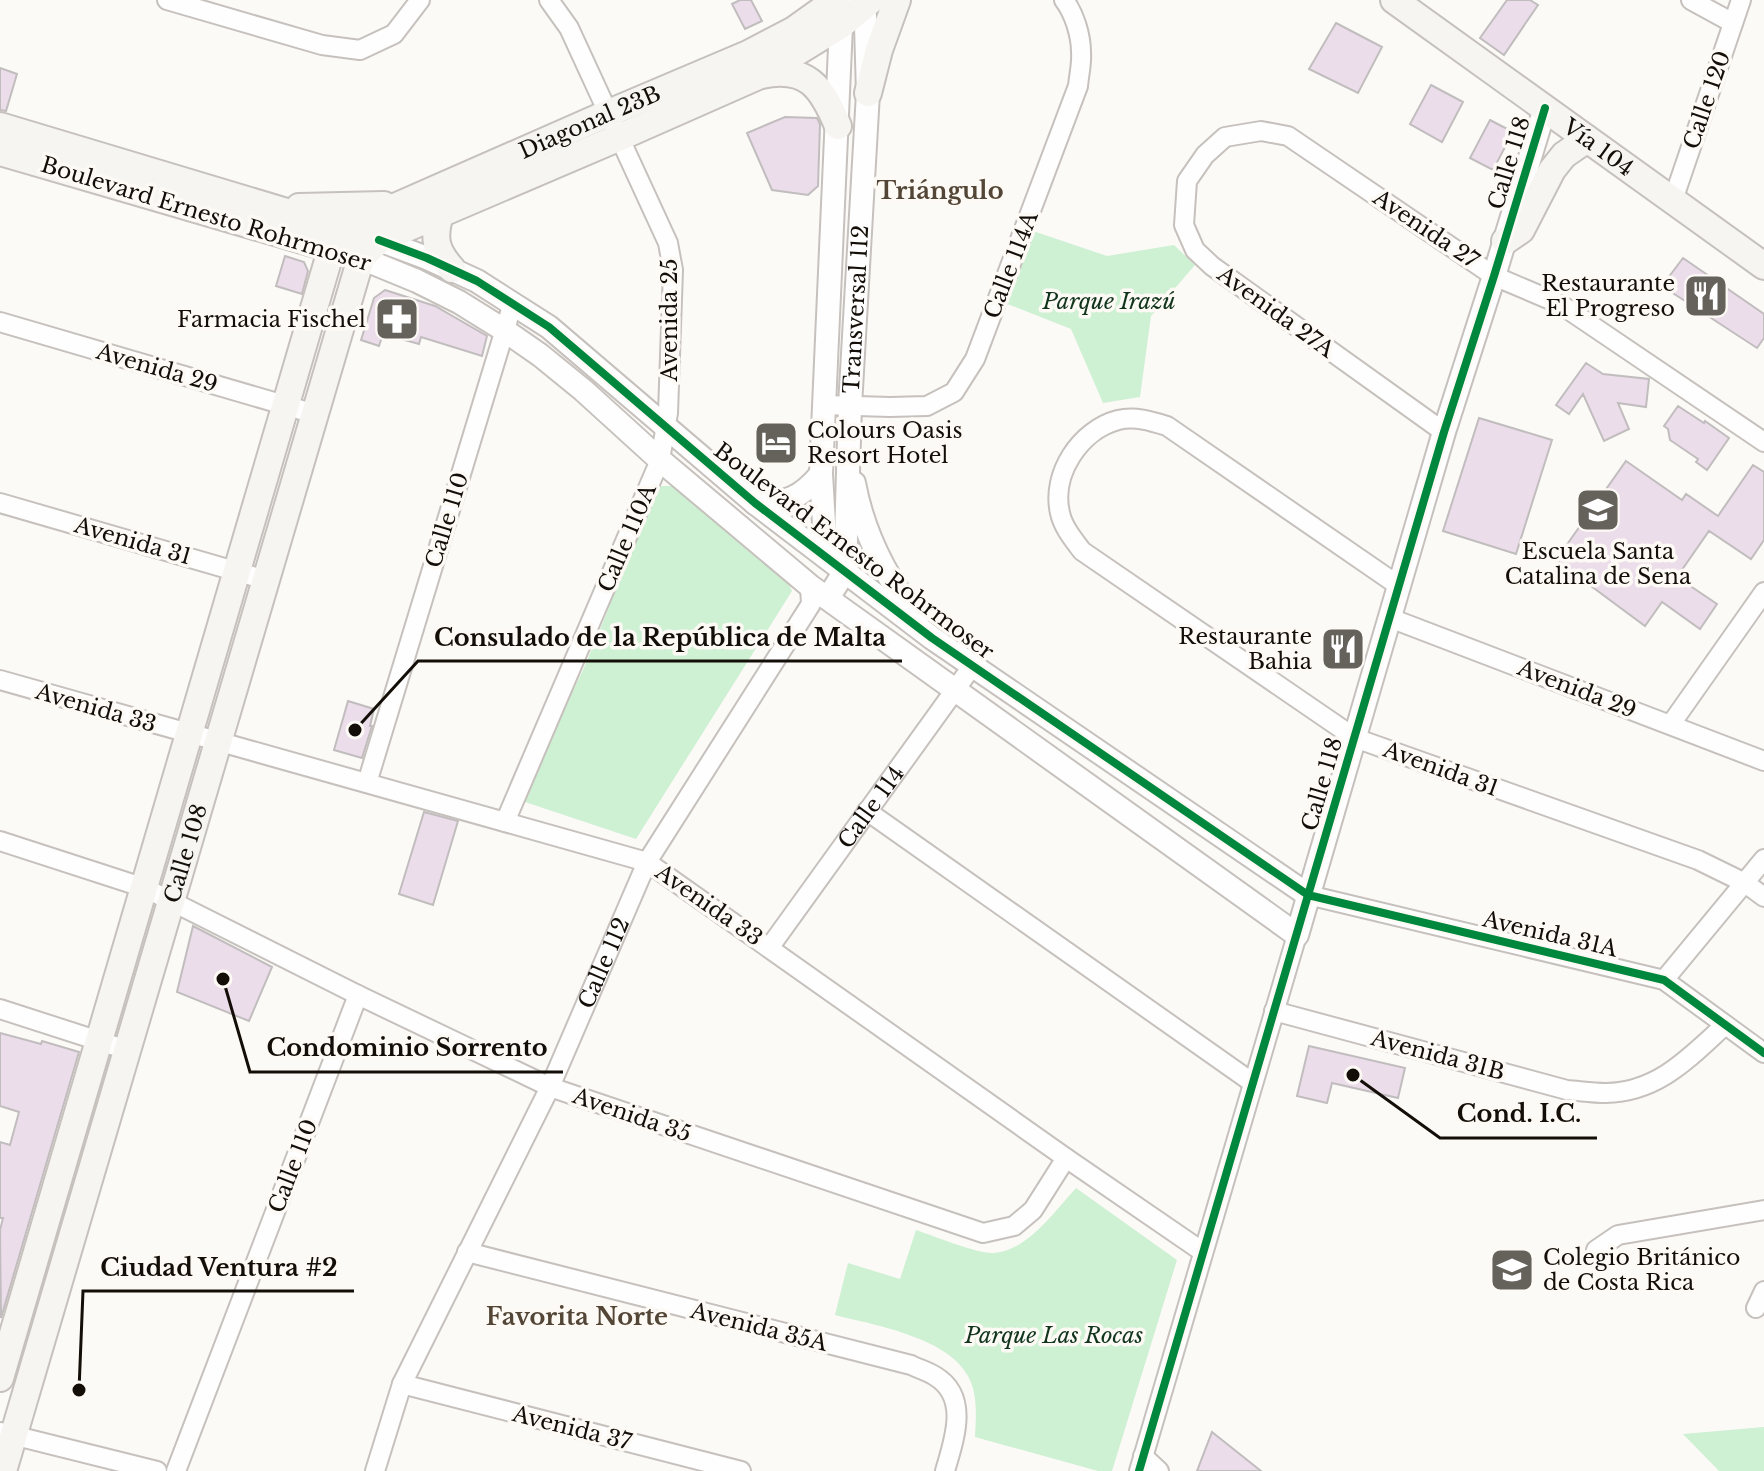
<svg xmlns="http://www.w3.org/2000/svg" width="1764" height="1471" viewBox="0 0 1764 1471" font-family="'Libre Baskerville',serif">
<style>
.green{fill:#cef0d3}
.building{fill:#ecddea;stroke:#c1bdbe;stroke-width:2}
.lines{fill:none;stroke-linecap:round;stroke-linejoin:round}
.minor-casing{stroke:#c6c1bd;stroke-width:22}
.tertiary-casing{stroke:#c6c1bd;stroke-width:26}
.secondary-casing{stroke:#c6c1bd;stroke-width:30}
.minor{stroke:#fffefe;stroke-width:18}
.tertiary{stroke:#fffefe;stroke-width:22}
.secondary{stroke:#f7f5f1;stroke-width:26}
.cycleway-casing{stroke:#fdfaf6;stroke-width:13}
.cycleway{stroke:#00873e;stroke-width:8}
.labels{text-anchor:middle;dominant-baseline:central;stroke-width:7;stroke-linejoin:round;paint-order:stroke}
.street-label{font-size:22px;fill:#130e07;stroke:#fdfaf6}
.poi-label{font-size:22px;fill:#130e07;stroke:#fdfaf6;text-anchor:end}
.park-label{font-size:22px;font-style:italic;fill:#11351c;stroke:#fdfaf6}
.neighbourhood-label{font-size:24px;font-weight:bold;fill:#534636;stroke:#fdfaf6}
.leader{fill:none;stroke:#130e07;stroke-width:3}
.callout-dot{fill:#130e07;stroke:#fdfaf6;stroke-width:3}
.callout-label{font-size:24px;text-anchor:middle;font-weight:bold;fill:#130e07;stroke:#fdfaf6;stroke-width:7;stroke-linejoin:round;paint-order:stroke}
</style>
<rect width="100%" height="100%" fill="#fcfaf7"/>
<path class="green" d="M1030 230 1107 256 1174 245 1195 265 1151 316 1140 397 1103 403 1071 329 1005 303Z
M659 486H674L788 582 792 591 636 839 525 802 522 794 583 670 606 615 627 558Z
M1076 1188 1177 1260 1112 1471H1098L975 1437C976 1417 978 1394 968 1376 947 1337 874 1325 835 1315L848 1263 900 1279 916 1230C934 1236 977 1254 994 1253 1027 1251 1055 1211 1076 1188Z
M1764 1427V1471H1719L1683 1434Z"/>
<path class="building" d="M740 0H751L762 21 745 29 732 4Z
M1507 0H1530L1538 5 1504 55 1480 38Z
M1336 23 1382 47 1358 93 1309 69Z
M0 68 17 74 6 111 0 110Z
M1431 85 1463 102 1442 142 1410 124Z
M785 117 817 118 820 124 818 186 808 195 772 190 747 133Z
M1490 120 1513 132 1493 170 1470 158Z
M285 256 304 262 308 271 302 294 276 286Z
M1683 258 1764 314V338L1757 348 1662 286Z
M385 290 435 306 487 336 482 356 421 337 419 344 383 334 379 346 361 340 374 298Z
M1586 363 1603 374 1649 379 1646 407 1618 403 1629 429 1604 441 1583 394 1569 414 1556 405Z
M1678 406 1704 423 1705 421 1729 438 1707 470 1696 462 1698 459 1670 440 1668 429 1664 426Z
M1479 418 1552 440 1516 554 1443 531Z
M1626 461 1682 500 1686 494 1718 516 1753 465 1764 472V540L1751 559 1709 531 1677 577 1717 604 1700 629 1662 602 1645 626 1556 560Z
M348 701 374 709 370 726H372L362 758 334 750Z
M424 812 458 821 433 905 399 894Z
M193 926 272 967 249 1021 177 992Z
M0 1033 41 1044 42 1041 79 1052 1 1318 0 1230 3 1218H0V1142L10 1145 19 1112 0 1106Z
M1309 1046 1405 1068 1398 1098 1332 1083 1327 1103 1297 1096Z
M1212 1432 1261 1471H1197Z"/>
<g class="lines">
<g class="minor-casing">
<g id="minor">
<path d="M167 0 322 45 360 50 394 34 420 0"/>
<path d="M1691 0 1733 23"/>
<path d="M1673 200 1741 0"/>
<path d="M0 322 315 414"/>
<path d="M824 405 890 407 927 406 954 392 975 359 1078 86C1079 75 1082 63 1081 52 1081 35 1074 13 1064 0"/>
<path d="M1444 432 1212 266 1195 250 1184 225 1187 181 1205 155 1225 137 1261 131 1288 136 1494 276 1560 304 1764 442"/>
<path d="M0 503 266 580"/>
<path d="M1399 586 1167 426C1151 421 1135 416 1118 420 1080 430 1051 474 1060 513 1063 527 1073 539 1082 551L1355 738 1698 860 1745 883 1764 897"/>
<path d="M1390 618 1764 761"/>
<path d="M0 680 647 862 1066 1158 1203 1252"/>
<path d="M1671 724 1764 592"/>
<path d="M367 783 513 303"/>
<path d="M867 811 1253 1083"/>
<path d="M505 822 660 460 668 413 673 270 668 243 569 28 549 0"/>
<path d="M0 841 145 888 358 995 550 1087 983 1233 1014 1226 1033 1210 1066 1158"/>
<path d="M1308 895 1664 980 1764 1053"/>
<path id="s1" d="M769 948 973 665"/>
<path d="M1664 980 1764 859"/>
<path d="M0 1009 127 1050"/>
<path d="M1274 1011 1567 1090C1580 1091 1593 1093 1606 1093 1658 1092 1689 1058 1725 1025"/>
<path d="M1596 1250 1618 1235 1764 1210"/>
<path d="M467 1252 911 1365C919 1369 927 1371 935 1376 970 1397 954 1440 945 1471"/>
<path d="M1756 1308 1764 1291"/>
<path d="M402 1384 741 1471"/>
<path d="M0 1432 157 1471"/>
<path d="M1143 1456 1159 1471"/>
<path d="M176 1471 358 995"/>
<path id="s2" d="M375 1471 402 1384 550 1087 647 862 811 604 810 586"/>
<path d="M1139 1471 1297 935"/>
</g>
</g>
<g class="tertiary-casing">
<g id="tertiary">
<path d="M379 240 427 258 477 281 549 327 755 503 932 638 1308 895"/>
<path d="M361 258 417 281 459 302 504 330 540 355 583 390 660 460 810 586 1297 935 1444 432 1494 276 1545 108"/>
<path d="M854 483C863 532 887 579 917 618"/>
<path d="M755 503C786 504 801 498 821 474"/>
<path d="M826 557 821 474 841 25 833 13"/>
<path id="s3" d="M828 598 845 571 850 406 868 93 866 26 864 7 859 0"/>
</g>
</g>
<g class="secondary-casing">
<g id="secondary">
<path id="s4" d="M1394 0 1764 266"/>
<path d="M761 75C807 65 822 87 838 126"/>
<path d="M868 93 879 50 897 0"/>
<path d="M0 126 360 234"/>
<path d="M0 152 347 253"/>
<path d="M299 207 384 205"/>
<path d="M440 214C433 238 435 250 452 269"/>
<path d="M1505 241 1521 230 1552 170 1564 155 1587 139"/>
<path id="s5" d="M0 1378 332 247 345 229 609 113 748 54 794 30 836 0"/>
<path id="s6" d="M3 1471 361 258 379 240 620 137 758 76 841 25 871 0"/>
</g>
</g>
<use href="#minor" class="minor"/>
<use href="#tertiary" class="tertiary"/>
<use href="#secondary" class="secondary"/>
<g class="cycleway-casing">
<path id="cycleway" d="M379 240 427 258 477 281 549 327 755 503 932 638 1308 895 1664 980 1764 1053
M1139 1471 1444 432 1494 276 1545 108"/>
</g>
<use href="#cycleway" class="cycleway"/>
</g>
<defs>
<g id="restaurant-square" transform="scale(2.3)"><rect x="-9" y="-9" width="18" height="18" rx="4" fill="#65615b" stroke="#fdfaf6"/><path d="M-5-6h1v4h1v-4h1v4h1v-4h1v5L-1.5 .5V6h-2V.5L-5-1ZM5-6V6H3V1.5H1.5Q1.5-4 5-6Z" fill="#fff"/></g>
<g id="pharmacy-square" transform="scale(2.3)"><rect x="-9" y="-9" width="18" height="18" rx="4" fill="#65615b" stroke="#fdfaf6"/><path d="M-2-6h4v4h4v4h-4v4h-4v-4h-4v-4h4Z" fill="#fff"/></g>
<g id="hotel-square" transform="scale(2.3)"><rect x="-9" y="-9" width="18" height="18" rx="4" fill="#65615b" stroke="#fdfaf6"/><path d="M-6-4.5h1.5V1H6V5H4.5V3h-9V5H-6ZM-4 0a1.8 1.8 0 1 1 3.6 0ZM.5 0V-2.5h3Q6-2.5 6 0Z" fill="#fff"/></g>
<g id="school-square" transform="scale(2.3)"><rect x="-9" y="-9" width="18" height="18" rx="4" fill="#65615b" stroke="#fdfaf6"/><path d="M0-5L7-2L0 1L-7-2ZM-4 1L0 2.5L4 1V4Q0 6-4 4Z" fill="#fff"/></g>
</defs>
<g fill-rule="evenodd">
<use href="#restaurant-square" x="1706" y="296"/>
<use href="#pharmacy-square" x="397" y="319"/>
<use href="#hotel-square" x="776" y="443"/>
<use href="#school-square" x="1598" y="510"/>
<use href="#restaurant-square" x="1343" y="649"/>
<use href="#school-square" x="1512" y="1270"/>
</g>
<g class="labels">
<g class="street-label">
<text transform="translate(1707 100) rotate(-71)">Calle 120</text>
<text stroke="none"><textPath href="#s5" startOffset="1468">Diagonal 23B</textPath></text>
<text stroke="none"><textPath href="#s4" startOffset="252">Vía 104</textPath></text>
<text transform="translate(1509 163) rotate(-73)">Calle 118</text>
<text transform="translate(206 214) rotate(17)">Boulevard Ernesto Rohrmoser</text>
<text transform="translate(1426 229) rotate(34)">Avenida 27</text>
<text transform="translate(1011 265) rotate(-69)">Calle 114A</text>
<text stroke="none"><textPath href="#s3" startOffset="294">Transversal 112</textPath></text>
<text transform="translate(1276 312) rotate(36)">Avenida 27A</text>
<text transform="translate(669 320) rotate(-90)">Avenida 25</text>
<text transform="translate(157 368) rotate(16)">Avenida 29</text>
<text transform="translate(447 520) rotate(-73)">Calle 110</text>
<text transform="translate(627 538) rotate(-67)">Calle 110A</text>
<text transform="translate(133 541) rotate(16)">Avenida 31</text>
<text transform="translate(854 551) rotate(37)">Boulevard Ernesto Rohrmoser</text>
<text transform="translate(1577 689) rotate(21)">Avenida 29</text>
<text transform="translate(96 708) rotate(16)">Avenida 33</text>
<text transform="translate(1441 769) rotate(20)">Avenida 31</text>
<text transform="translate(1322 784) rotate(-74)">Calle 118</text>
<text stroke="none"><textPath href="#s1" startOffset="174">Calle 114</textPath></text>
<text stroke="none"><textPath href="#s6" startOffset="644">Calle 108</textPath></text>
<text transform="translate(709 905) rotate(35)">Avenida 33</text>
<text transform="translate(1550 934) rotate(13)">Avenida 31A</text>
<text stroke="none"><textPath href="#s2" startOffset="558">Calle 112</textPath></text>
<text transform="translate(1438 1055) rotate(15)">Avenida 31B</text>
<text transform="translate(632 1115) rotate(19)">Avenida 35</text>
<text transform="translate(293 1166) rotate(-69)">Calle 110</text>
<text transform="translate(759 1327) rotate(14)">Avenida 35A</text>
<text transform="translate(572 1428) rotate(14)">Avenida 37</text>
</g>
<g class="poi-label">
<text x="1675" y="283">Restaurante<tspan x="1675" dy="25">El Progreso</tspan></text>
<text x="366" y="319">Farmacia Fischel</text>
<text x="807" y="430" text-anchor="start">Colours Oasis<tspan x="807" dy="25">Resort Hotel</tspan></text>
<text x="1598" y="551" text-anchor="middle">Escuela Santa<tspan x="1598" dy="25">Catalina de Sena</tspan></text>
<text x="1312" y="636">Restaurante<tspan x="1312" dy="25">Bahia</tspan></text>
<text x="1543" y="1257" text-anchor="start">Colegio Británico<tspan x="1543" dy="25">de Costa Rica</tspan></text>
</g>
<g class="park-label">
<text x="1109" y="301">Parque Irazú</text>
<text x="1054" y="1335">Parque Las Rocas</text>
</g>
<g class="neighbourhood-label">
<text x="940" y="190">Triángulo</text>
<text x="577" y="1316">Favorita Norte</text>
</g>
</g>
<path class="leader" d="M355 730L418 661H902M223 979L250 1072H563M1353 1075L1440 1138H1597M79 1390L83 1291H354"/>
<g class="callout-dot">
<circle cx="355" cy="730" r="8"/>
<circle cx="223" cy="979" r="8"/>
<circle cx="1353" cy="1075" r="8"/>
<circle cx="79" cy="1390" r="8"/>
</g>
<g class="callout-label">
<text x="660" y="646">Consulado de la República de Malta</text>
<text x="407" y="1056">Condominio Sorrento</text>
<text x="1519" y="1122">Cond. I.C.</text>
<text x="219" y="1276">Ciudad Ventura #2</text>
</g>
</svg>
